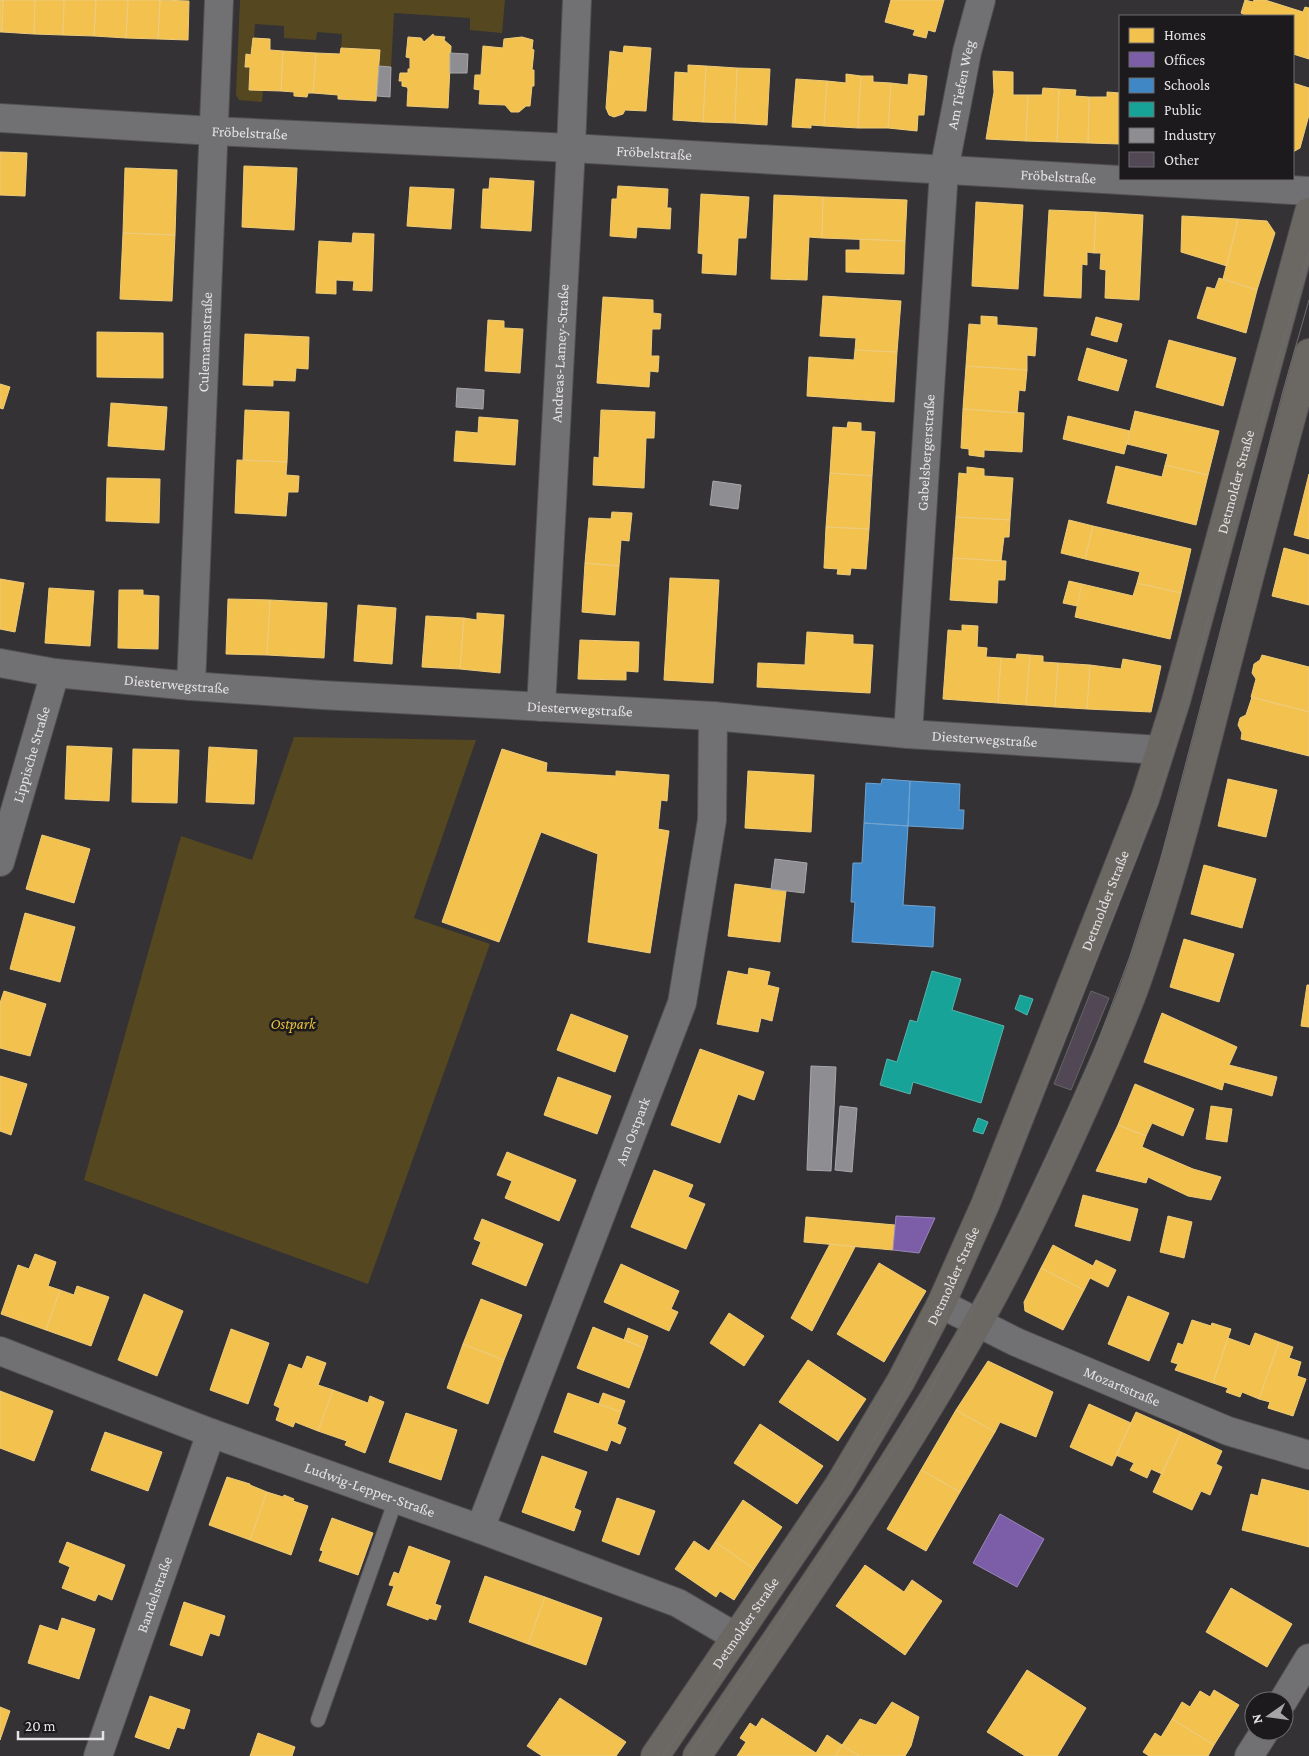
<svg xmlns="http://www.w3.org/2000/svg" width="1309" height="1756" viewBox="0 0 1309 1756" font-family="'Crimson Pro',serif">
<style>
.green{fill:#554820}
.homes{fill:#f2c14e;stroke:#eecb7b}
.offices{fill:#7b5ea7;stroke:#9b86ba}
.schools{fill:#3f88c5;stroke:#71a3cf}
.public{fill:#17a398;stroke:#55b6af}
.industry{fill:#8d8d92;stroke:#a7a6ab}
.building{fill:#524755;stroke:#666567}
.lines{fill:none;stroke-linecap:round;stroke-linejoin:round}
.lane-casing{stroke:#514f51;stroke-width:16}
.street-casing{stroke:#514f51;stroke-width:30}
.primary-casing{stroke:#514f51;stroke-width:30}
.lane{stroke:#717072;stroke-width:14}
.street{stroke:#717072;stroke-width:28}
.primary{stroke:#6b6864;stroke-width:28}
.tram{stroke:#6e6d6e;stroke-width:1}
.labels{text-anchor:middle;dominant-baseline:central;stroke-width:5;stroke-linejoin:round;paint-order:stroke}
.street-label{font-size:15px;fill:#e5e2e5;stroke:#1c1a1c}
.park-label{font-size:15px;font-style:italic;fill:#e9c13b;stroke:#1c1a1c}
</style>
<rect width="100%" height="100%" fill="#343235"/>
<path class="green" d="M240 0H505L502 33 470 30V18L394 13 391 67 379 66 341 48 342 34 317 32 316 40 284 38V26L255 24 253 50H251V55L246 67H250L249 90H263L262 102 239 100 236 95Z
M294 737 476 740 414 918 490 944 368 1284 84 1180 181 836 252 860Z"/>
<path class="homes" d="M0 0H3L2 32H0Z
M3 0H35L34 34 2 32Z
M35 0H64L63 35 34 34Z
M64 0H96L94 36 63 35Z
M96 0H128L126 38 94 36Z
M128 0H160L158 39 126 38Z
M160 0 189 1 188 40 158 39Z
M891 0H944L935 32 928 30 926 38 913 35 915 30 885 22Z
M1245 0 1253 2 1254 0H1265L1303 12 1305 7 1309 8V59L1293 54V16H1247L1241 13Z
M433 34 434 36 445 37 444 40 451 46 448 108 407 106 408 89 407 87 402 86V81H399L400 73H408V69H410V58L406 57 408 37 421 38 424 42Z
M522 37 533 40 532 49 534 50 532 70H534V86H532L530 106H526L519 112H511L505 105 479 104 480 90 474 89 475 75H481L483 46 503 48 504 39Z
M253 38 270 39V50L283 51 281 91 249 90 250 67H245L246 54 251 55Z
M624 46 651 48 646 111 625 110 623 114 614 117 609 115 606 108 610 51 623 53Z
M341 48 380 50 376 101 338 99V95L313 93 316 53 340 54Z
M283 51 316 53 313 93H308L307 97 294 96V92L281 91Z
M688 65 706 66 703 122 673 120 675 72 688 73Z
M706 66 737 68 735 123 703 122Z
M737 68 770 69 767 125 735 123Z
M993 71 1013 72V95H1028L1026 141 986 139 994 92Z
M846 74 861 76 858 128 824 126 827 81 846 83Z
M909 74 927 76 924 115H918L917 131 888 128 891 83 908 85Z
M861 76H873V82L891 83 888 128H858Z
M796 79 827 81 824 126 811 125V128L792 127Z
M1293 83 1309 88V115L1300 148 1293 152Z
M1043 88 1059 89 1057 142 1026 141 1028 95H1042Z
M1059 89 1076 90 1075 96 1089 97 1088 143 1057 142Z
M1107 92 1120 93V144L1088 143 1089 97H1107Z
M0 152 27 153 25 196 0 195Z
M244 166 297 168 294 230 242 227Z
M125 168 177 170 175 235 123 233Z
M490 178 534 181 531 231 481 228 483 189H489Z
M618 186 668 189 667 208H671L670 229 637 227 636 238 610 236 612 199H617Z
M410 187 454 189 451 229 407 226Z
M701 194 749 197 746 238H738L736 275 702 273 703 254 698 253Z
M774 195 823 197 822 238 809 237 807 280 771 279Z
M823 197 907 200 905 241 822 238Z
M976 202 1023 205 1018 289 972 286Z
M1049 210 1096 212 1094 253 1087 252V265L1082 264 1081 298 1044 296Z
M1096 212 1143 215 1139 300 1105 298 1106 270 1100 269 1101 253H1094Z
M1182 216 1238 219 1227 266 1181 252Z
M1238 219 1267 221 1275 233 1257 290 1223 279Z
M123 233 175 235 172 301 120 299Z
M353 233 374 234 372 291 353 290 354 281 336 280V294L316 293 319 241 352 243Z
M860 239 905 241 904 274 846 272V250H860Z
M1219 278 1257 290 1246 333 1197 318 1207 287 1215 289Z
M823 296 901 301 897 352 855 350 856 338 820 336Z
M603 297 653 300V313L661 314 660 329H652L651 356H659L658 372 650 371 649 387 597 383Z
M981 316 997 317V325L1037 328 1035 356 1027 355V370L966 366 969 324 981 325Z
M1096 317 1122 324 1117 342 1091 335Z
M488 320 504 321V328L523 329 520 373 485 371Z
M97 332 163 333V378L97 377Z
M245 334 309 337 308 369 296 368 295 381 273 380V386L243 385Z
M1169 340 1236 358 1223 406 1156 387Z
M1087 348 1127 360 1118 391 1078 380Z
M855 350 897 352 894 402 807 396 809 357 854 360Z
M966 366 1027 370 1025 391 1019 390 1017 413 963 409Z
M0 384 10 387 3 409 0 408Z
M111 403 167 407 164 450 108 446Z
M963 409 1024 413 1022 452 984 450V457L969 455V449L961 448Z
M245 410 289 412 287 462 243 460Z
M601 410 655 412 654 438H646L644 488 593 485 594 457 599 458Z
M1135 411 1219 431 1208 475 1165 465 1168 454 1127 444Z
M1068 416 1130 431 1124 454 1063 439Z
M479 417 518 420 515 465 454 461 456 431 478 433Z
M848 422 861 423V431L875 432 872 476 830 473 833 427 847 428Z
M237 460 287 462 286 475 299 476 298 492H288L286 516 235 513Z
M1165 465 1208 475 1196 525 1107 503 1116 466 1162 477Z
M967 467 984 469V476L1013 478 1010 520 956 517 959 473 967 474Z
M830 473 872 476 869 529 826 527Z
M1309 474V539L1294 535Z
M107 478 160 479 159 523 106 521Z
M612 512 632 513 629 541 621 540 619 566 585 563 589 518 611 519Z
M956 517 1010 520 1009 537H1004L1001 561 953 558Z
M1069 520 1093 526 1085 559 1061 553Z
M1093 526 1191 549 1181 593 1137 583 1140 572 1085 559Z
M826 527 869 529 866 569 851 568 850 575 837 574 838 569 824 568Z
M1284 548 1309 555V605L1272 596Z
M953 558 1006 561 1005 580H998L997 603 950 600Z
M585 563 619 566 615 615 582 612Z
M670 578 719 580 713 683 664 680Z
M0 579 24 583 15 632 0 629Z
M1069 581 1082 584 1077 606 1063 603Z
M1137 583 1181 593 1170 639 1075 617 1082 584 1133 596Z
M49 588 94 591 90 646 45 643Z
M119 590H143V595L159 596 158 649 118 648Z
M228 599 270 600 267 655 226 654Z
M270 600 327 603 324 658 267 655Z
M358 605 396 608 392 664 354 661Z
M477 613 504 615 500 673 460 669 464 618 477 620Z
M426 616 464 618 460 669 422 667Z
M962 625 978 626 977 647 987 648 986 657 1001 658 998 703 943 699 948 630 962 631Z
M807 632 853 635V644L873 645 870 693 757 687 758 663 805 665Z
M580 640 639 642 638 672 626 671V680L578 679Z
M1017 654 1030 655 1026 705 998 703 1001 658 1016 659Z
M1030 655 1043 656V662L1058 663 1055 707 1026 705Z
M1262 655 1309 667V712L1251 697 1256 679 1252 673 1254 664 1260 660Z
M1123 659 1161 666 1151 712 1087 709 1090 665 1121 669Z
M1058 663 1090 665 1087 709 1055 707Z
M1252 697 1309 712V756L1241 739 1242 733 1238 725 1240 718 1246 715Z
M67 746 112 748 109 801 65 799Z
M209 747 257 750 254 804 206 802Z
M133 749 179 750 177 803 132 802Z
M502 749 547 763 546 772 616 776V771L669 775 667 801 661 800 658 829 669 831 650 953 588 942 598 854 541 832 499 942 442 922Z
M748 771 814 775 811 832 745 828Z
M1228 779 1277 790 1266 837 1218 826Z
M42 835 90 849 74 903 26 889Z
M1204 865 1256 879 1242 928 1191 914Z
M735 884 786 891 780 942 728 936Z
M25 913 75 927 60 982 10 969Z
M1184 939 1234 954 1219 1002 1170 987Z
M749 968 770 972 767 985 779 988 772 1021 761 1018 758 1032 717 1024 728 971 748 975Z
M1307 985H1309V1027L1301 1026Z
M4 991 46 1004 30 1056 0 1048V1003Z
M1162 1013 1237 1047 1229 1065 1277 1077 1272 1096 1224 1082 1222 1090 1144 1062Z
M571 1014 628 1036 615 1072 557 1050Z
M700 1049 764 1072 754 1100 738 1094 720 1143 671 1125Z
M0 1076 27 1084 11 1135 0 1131Z
M558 1077 611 1096 597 1134 544 1115Z
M1135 1084 1194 1109 1183 1136 1152 1123 1146 1136 1118 1125Z
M1211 1106 1232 1109 1227 1142 1206 1139Z
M1118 1125 1146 1136 1142 1147 1193 1169 1221 1177 1211 1200 1188 1196 1148 1177 1146 1183 1096 1171Z
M507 1152 576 1180 559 1221 505 1198 512 1181 497 1175Z
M654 1170 693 1185 688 1197 705 1204 686 1249 631 1227Z
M1083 1195 1138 1209 1130 1241 1075 1226Z
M1168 1216 1192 1222 1184 1258 1160 1252Z
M806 1217 895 1225 893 1250 804 1242Z
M482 1219 543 1244 526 1286 472 1264 481 1242 474 1239Z
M830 1244 855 1247 812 1331 791 1318Z
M1053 1245 1093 1266 1096 1260 1116 1270 1108 1287 1090 1278 1084 1290 1041 1268Z
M35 1254 56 1262 48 1286 60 1290 46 1330 1 1314 18 1265 29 1269Z
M879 1263 926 1291 884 1362 837 1334Z
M621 1264 679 1291 671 1309 678 1312 669 1331 604 1302Z
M1041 1268 1084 1290 1063 1330 1025 1311 1024 1302Z
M77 1286 109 1297 91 1346 46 1330 60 1290 74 1295Z
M144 1294 183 1311 157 1376 118 1360Z
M1128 1296 1169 1313 1149 1361 1108 1344Z
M481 1299 522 1315 504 1360 463 1344Z
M729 1313 764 1336 744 1366 710 1343Z
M1192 1320 1211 1326 1212 1323 1231 1329 1213 1383 1175 1370 1178 1364 1171 1362 1178 1343 1183 1345Z
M593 1327 644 1348 629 1388 577 1368Z
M628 1328 648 1336 644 1348 624 1340Z
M231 1329 269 1343 248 1404 210 1390Z
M1255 1333 1279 1342 1259 1399 1242 1392 1240 1397 1226 1392 1228 1388 1213 1383 1228 1338 1250 1346Z
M1279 1342 1293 1347 1289 1358 1301 1362 1297 1376 1306 1379 1293 1416 1268 1408 1270 1402 1259 1399Z
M463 1344 504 1360 488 1404 447 1388Z
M307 1356 326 1363 318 1385 333 1390 318 1431 295 1422 293 1427 276 1420 280 1408 274 1405 289 1364 302 1369Z
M808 1360 866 1399 838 1441 779 1402Z
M988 1361 1053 1392 1036 1437 1000 1422 995 1432 956 1410Z
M333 1390 368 1403 370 1396 384 1402 365 1453 345 1445 347 1441 318 1431Z
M0 1391 53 1411 34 1461 0 1448Z
M568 1393 621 1412 617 1424 626 1428 620 1444 611 1440 607 1451 554 1432Z
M603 1393 625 1401 621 1412 599 1404Z
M1089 1404 1131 1423 1112 1466 1070 1447Z
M956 1410 995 1432 960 1492 921 1470Z
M1136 1412 1181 1432 1162 1474 1151 1469 1147 1478 1130 1470 1134 1463 1116 1455Z
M406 1413 457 1430 441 1480 389 1462Z
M760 1424 823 1466 797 1504 734 1463Z
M105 1432 162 1452 148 1491 91 1470Z
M1181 1432 1222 1451 1216 1464 1222 1467 1210 1495 1201 1491 1192 1510 1153 1492Z
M542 1456 587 1472 574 1508 581 1511 574 1531 522 1512Z
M921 1470 960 1492 926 1551 887 1529Z
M227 1477 250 1484V1485L267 1492 250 1540 209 1525Z
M1262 1479 1309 1491V1547L1242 1530 1251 1494 1258 1496Z
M267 1492 283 1497 284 1495 294 1499 293 1501 308 1506 291 1555 250 1540Z
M617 1498 655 1511 639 1555 602 1541Z
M743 1500 782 1527 754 1569 715 1542Z
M332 1518 373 1533 358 1575 319 1561 323 1551 320 1550Z
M694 1541 709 1551 715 1542 754 1569 734 1600 720 1591 716 1597 675 1569Z
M67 1542 125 1565 112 1600 98 1594 95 1601 62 1588 70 1567 59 1562Z
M409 1546 450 1561 435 1604 441 1606 436 1620 429 1618 428 1620 387 1605 394 1586 389 1585 394 1572 399 1574Z
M865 1565 904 1592 912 1580 942 1601 905 1655 836 1606Z
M485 1576 545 1597 528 1644 469 1622Z
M1231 1588 1292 1624 1267 1667 1206 1632Z
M545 1597 602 1618 586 1665 528 1644Z
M184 1602 225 1616 219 1636 210 1633 202 1656 170 1645Z
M62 1618 95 1629 79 1679 28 1663 40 1625 58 1631Z
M1027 1670 1086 1708 1057 1756H1025L987 1732Z
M1214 1690 1239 1705 1214 1745 1172 1719 1182 1702 1190 1707 1200 1691 1210 1697Z
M150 1696 190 1710 184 1729 177 1727 169 1749 135 1737Z
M560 1698 626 1742 616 1756H542L527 1746Z
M892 1702 919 1717 911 1746 905 1756H859L842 1745 860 1719 876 1725Z
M0 1707 10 1711 0 1740Z
M762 1718 816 1753 827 1735 842 1745 835 1756H737L746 1742 740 1738 750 1723 756 1727Z
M1172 1719 1214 1745 1208 1756H1149L1143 1752 1155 1733 1161 1737Z
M258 1733 295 1747 292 1756H250Z
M842 1745 859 1756H835Z"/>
<path class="offices" d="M896 1216 935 1218 919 1253 893 1250Z
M1000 1514 1044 1539 1017 1587 973 1563Z"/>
<path class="schools" d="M882 779 910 781 908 826 864 823 866 783 881 784Z
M910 781 960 784 959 810H964L963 829 908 826Z
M864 823 908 826 903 905 935 907 933 947 852 942 855 902H851L853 863H862Z"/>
<path class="public" d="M932 971 961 979 952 1010 1004 1026 981 1103 913 1082 910 1094 880 1085 887 1059 897 1062 910 1020 917 1022Z
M1020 995 1033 999 1027 1015 1015 1009Z
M978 1118 988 1122 983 1134 973 1131Z"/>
<path class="industry" d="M450 53 468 54 467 73H450Z
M379 66 391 67 390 97 377 96Z
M457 388 484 390 483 409 456 407Z
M713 481 741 485 738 509 710 505Z
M775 859 807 863 804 893 771 889Z
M811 1066 836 1067 831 1171 807 1170Z
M840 1106 857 1108 852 1172 835 1170Z"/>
<path class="building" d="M1091 991 1109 998 1071 1090 1054 1084Z"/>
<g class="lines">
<g class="lane-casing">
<path id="lane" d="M318 1720 396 1499"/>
</g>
<g class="street-casing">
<g id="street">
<path id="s1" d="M0 118 213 131 571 148 1309 191"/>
<path id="s2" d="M0 663 55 673 191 686 322 695 713 716 908 734 1160 750"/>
<path id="s3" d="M191 686 219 0"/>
<path id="s4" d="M541 707 571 148 577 0"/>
<path id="s5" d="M908 734 944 170 967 52 981 0"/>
<path id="s6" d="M0 862 55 673"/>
<path id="s7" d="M941 1304 1016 1342 1228 1431 1309 1455"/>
<path id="s8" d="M0 1351 211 1433 480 1529 678 1603 736 1637"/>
<path id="s9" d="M480 1529 682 1003 712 820 713 716"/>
<path d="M1283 1701 1309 1658"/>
<path id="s10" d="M98 1756 211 1433"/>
<path d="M1249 1756 1265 1731"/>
</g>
</g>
<g class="primary-casing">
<g id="primary">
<path id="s11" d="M655 1756 839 1485 901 1381 941 1304 985 1205 1145 799 1176 701 1309 212"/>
<path d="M697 1756C793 1615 892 1475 976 1326 1007 1273 1034 1216 1060 1160 1086 1104 1112 1047 1134 989 1168 894 1193 796 1218 698 1248 583 1277 467 1309 353"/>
</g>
</g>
<use href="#lane" class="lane"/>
<use href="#street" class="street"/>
<use href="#primary" class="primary"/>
<path class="tram" d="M663 1756 844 1489 900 1397 951 1304 995 1208 1063 1044 1138 854 1172 754 1269 393 1309 252
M689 1756 760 1652 923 1405 1019 1219 1093 1055 1130 956 1160 862 1283 391 1309 300"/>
</g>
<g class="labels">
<g class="street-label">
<text stroke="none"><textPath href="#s5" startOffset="652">Am Tiefen Weg</textPath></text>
<text stroke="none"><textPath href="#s1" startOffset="250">Fröbelstraße</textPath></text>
<text stroke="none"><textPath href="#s1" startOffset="655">Fröbelstraße</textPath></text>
<text stroke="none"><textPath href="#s1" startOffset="1060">Fröbelstraße</textPath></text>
<text stroke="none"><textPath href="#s3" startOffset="344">Culemannstraße</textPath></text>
<text stroke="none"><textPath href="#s4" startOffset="354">Andreas-Lamey-Straße</textPath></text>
<text stroke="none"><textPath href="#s5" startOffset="282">Gabelsbergerstraße</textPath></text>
<text stroke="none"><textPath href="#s11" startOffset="1410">Detmolder Straße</textPath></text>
<text stroke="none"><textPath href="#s2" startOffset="178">Diesterwegstraße</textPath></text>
<text stroke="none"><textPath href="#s2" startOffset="582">Diesterwegstraße</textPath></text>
<text stroke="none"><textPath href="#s2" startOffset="988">Diesterwegstraße</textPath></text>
<text stroke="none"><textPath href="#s6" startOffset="112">Lippische Straße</textPath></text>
<text stroke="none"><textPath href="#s11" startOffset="971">Detmolder Straße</textPath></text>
<text stroke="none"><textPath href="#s9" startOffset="426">Am Ostpark</textPath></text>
<text stroke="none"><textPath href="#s11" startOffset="566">Detmolder Straße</textPath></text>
<text stroke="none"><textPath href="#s7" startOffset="199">Mozartstraße</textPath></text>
<text stroke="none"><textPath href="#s8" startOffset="395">Ludwig-Lepper-Straße</textPath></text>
<text stroke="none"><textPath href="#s10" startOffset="171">Bandelstraße</textPath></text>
<text stroke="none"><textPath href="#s11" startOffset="161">Detmolder Straße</textPath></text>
</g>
<g class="park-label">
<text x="293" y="1024">Ostpark</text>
</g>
</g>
<rect x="1119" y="15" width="175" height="165" fill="#1c1a1c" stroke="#6c6a6c"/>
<rect x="1129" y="28" width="25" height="15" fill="#f2c14e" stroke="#6c6a6c"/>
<text x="1164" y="40" font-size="15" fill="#e5e2e5">Homes</text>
<rect x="1129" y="52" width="25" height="15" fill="#7b5ea7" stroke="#6c6a6c"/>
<text x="1164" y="65" font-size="15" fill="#e5e2e5">Offices</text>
<rect x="1129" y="78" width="25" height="15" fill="#3f88c5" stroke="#6c6a6c"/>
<text x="1164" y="90" font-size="15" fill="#e5e2e5">Schools</text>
<rect x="1129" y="102" width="25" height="15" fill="#17a398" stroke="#6c6a6c"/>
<text x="1164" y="115" font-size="15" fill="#e5e2e5">Public</text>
<rect x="1129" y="128" width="25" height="15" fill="#8d8d92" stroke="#6c6a6c"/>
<text x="1164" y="140" font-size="15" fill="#e5e2e5">Industry</text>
<rect x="1129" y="152" width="25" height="15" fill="#524755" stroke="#6c6a6c"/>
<text x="1164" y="165" font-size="15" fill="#e5e2e5">Other</text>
<g transform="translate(1269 1716) rotate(256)"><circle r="24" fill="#1c1a1c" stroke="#6c6a6c"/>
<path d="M0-4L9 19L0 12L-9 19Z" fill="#a7a4a7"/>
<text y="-8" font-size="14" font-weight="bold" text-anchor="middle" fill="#e5e2e5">N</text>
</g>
<path d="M18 1731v8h85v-8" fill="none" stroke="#e5e2e5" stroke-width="2.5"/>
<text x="25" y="1731" font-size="15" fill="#e5e2e5" stroke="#1c1a1c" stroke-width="4" paint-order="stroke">20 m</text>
</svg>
